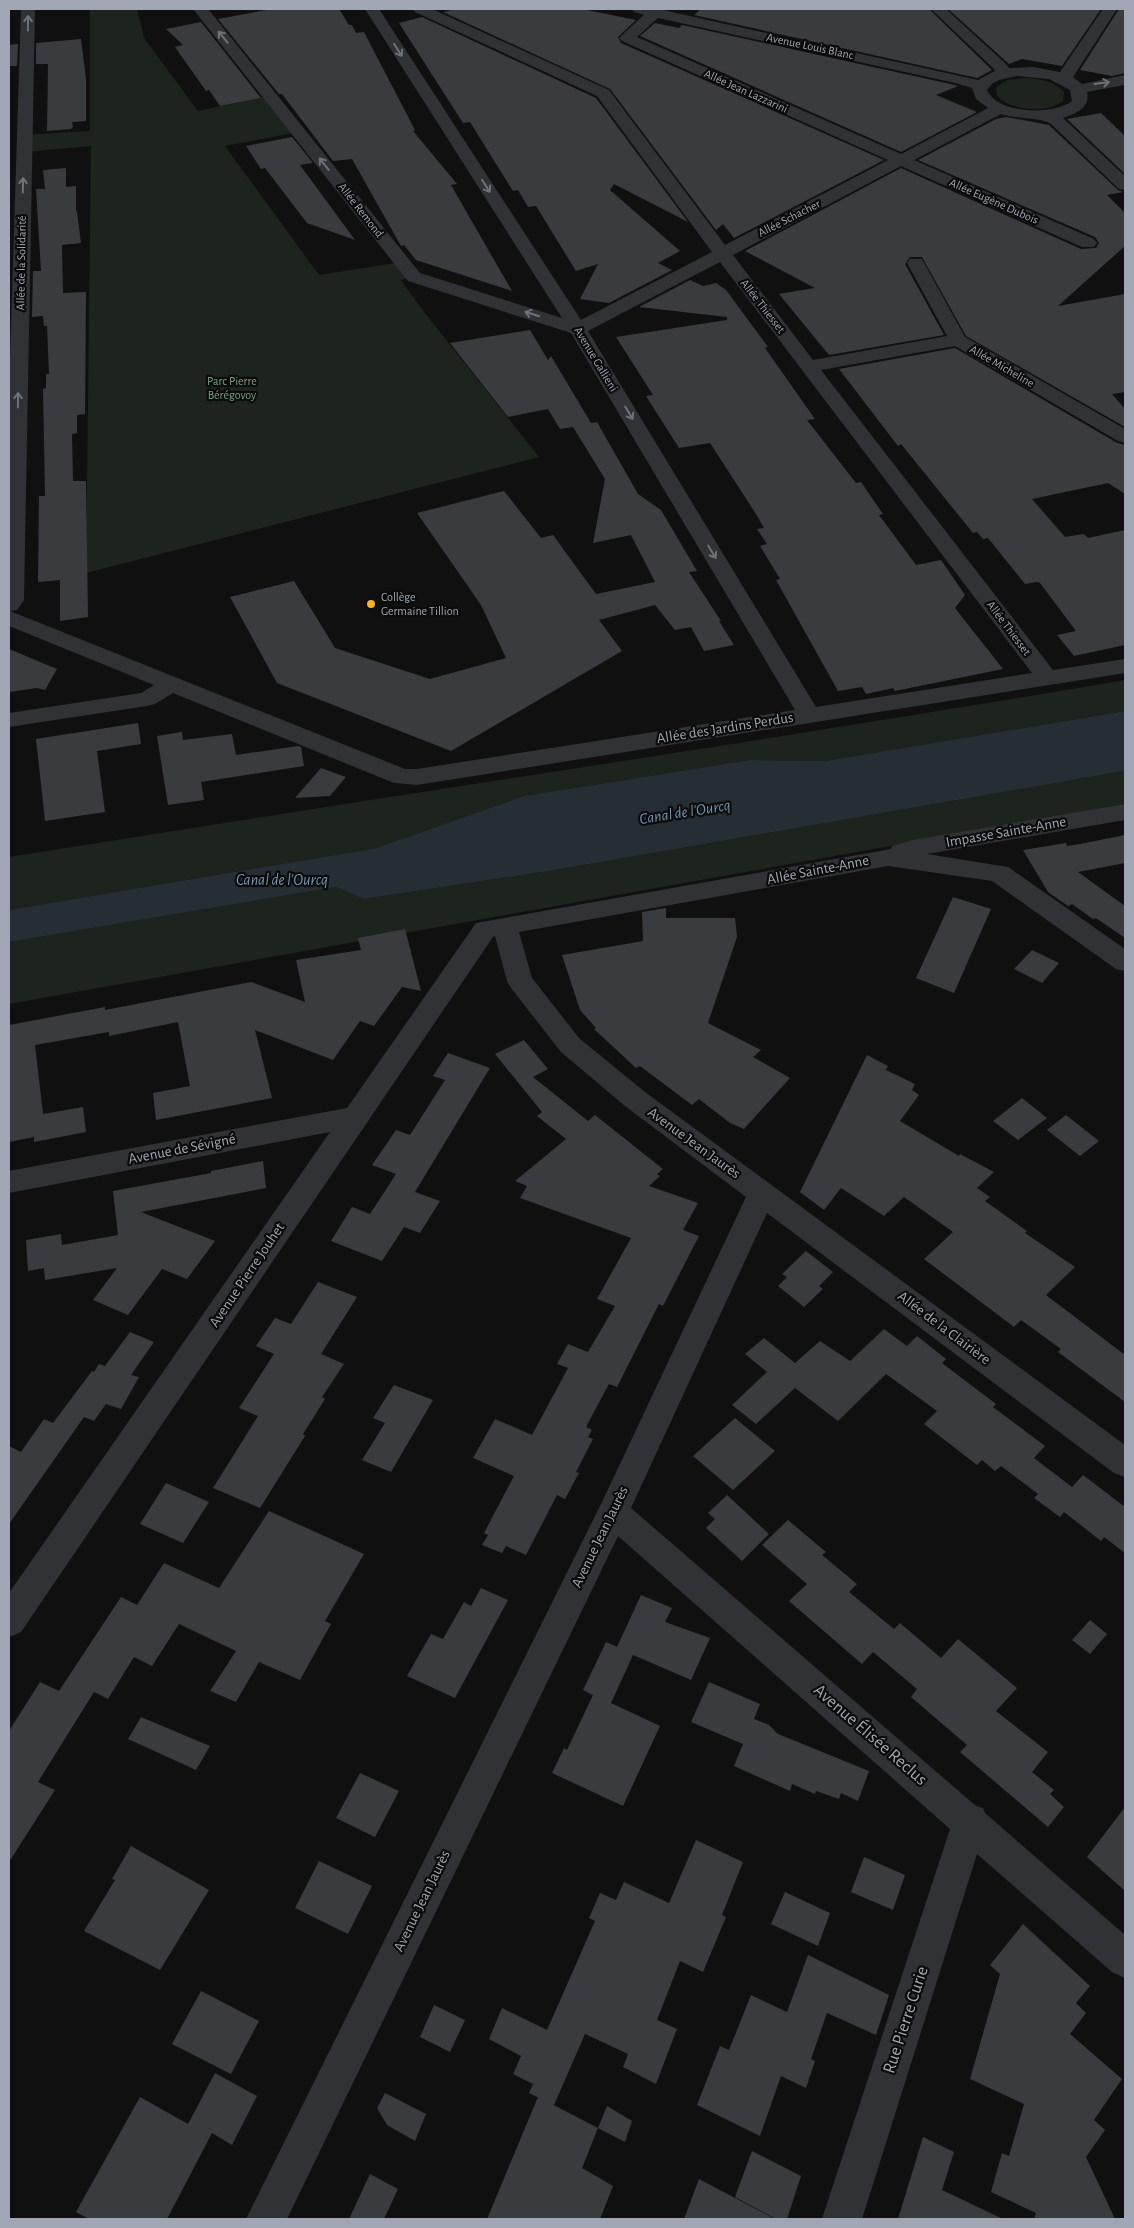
<svg xmlns="http://www.w3.org/2000/svg" width="1134" height="2228" viewBox="0 0 1134 2228" font-family="'Alegreya Sans',sans-serif">
<style>
.green{fill:#1c241d}
.water{fill:#262e35}
.building{fill:#3a3b3f}
.lines{fill:none;stroke-linecap:round;stroke-linejoin:round}
.minor{fill:#313236;fill-rule:evenodd}
.oneway{stroke:#6e727b}
.poi-dot{fill:#fbb01e;stroke:#0b0b0c;stroke-width:2}
.labels{text-anchor:middle;dominant-baseline:central;stroke-width:4.5;stroke-linejoin:round;paint-order:stroke}
.far-street-label{font-size:12px;fill:#a0a6b3;stroke:#0b0b0c}
.far-park-label{font-size:12px;fill:#76a078;stroke:#0b0b0c}
.far-poi-label{font-size:12px;fill:#a0a6b3;stroke:#0b0b0c;text-anchor:start}
.street-label{font-size:15px;fill:#a0a6b3;stroke:#0b0b0c}
.water-label{font-size:16px;font-style:italic;fill:#7495b1;stroke:#0b0b0c}
.near-street-label{font-size:18px;fill:#a0a6b3;stroke:#0b0b0c}
</style>
<rect width="100%" height="100%" fill="#101011"/>
<path class="green" d="M90 9H137L144 38 198 111 270 96 299 132 225 146 319 275 402 262 414 277 401 280 421 308 539 457 86 573 91 146 24 152 25 135 90 131Z
M1026 78C1040 79 1054 81 1064 92L1063 101C1046 114 1012 111 997 96L996 87 1007 80Z
M1125 680V711L825 761 750 760 524 796 376 848 9 910V857C381 797 754 743 1125 680Z
M1125 771V804L9 1004V942L336 887 364 899 555 870Z"/>
<path class="water" d="M1125 711V771L555 870 364 899 336 887 9 942V910L376 848 524 796 750 760 825 761Z"/>
<path class="building" d="M272 9H339L349 25H352L356 33 364 32 415 130 413 131 457 184 451 185 512 291 416 260 404 245 401 246 352 159 333 161 282 94H279L218 19Z
M456 9H582L636 20 618 37 621 43 884 160 734 238 723 224 716 230 610 89 443 12Z
M701 9H929L992 70 977 78 694 15Z
M948 9H1101L1062 66 1022 59 1009 64Z
M1119 9H1125L1124 49 1125 50V73L1112 76 1080 70Z
M422 17 596 98 688 222 614 184 610 190 680 251 658 263 672 270 609 303 580 299 598 264 576 271 536 206 528 207 518 190 513 191 470 122 463 123 399 23Z
M201 22 261 98 220 106 209 90 206 91 175 47 183 45 166 29Z
M655 23 679 28 682 25 955 85 958 86 936 95 977 112 901 152 640 36Z
M81 39 86 79V121L72 122 73 127 71 129 47 131 48 64H36V43Z
M18 44 17 66H9V45Z
M1101 113 1125 136V174L1067 119Z
M1006 117 1049 125 1118 190 1123 192 1107 195 1125 213V246L1058 306 1125 294V392L1112 394 1125 409V427L966 336 922 257H910L905 264 944 335 829 355 779 294 815 288 745 251 901 168 1081 249 1096 248 1099 243 1095 237 918 160 996 119Z
M292 137 313 163 300 165 355 240 307 223 265 168 261 169 246 146Z
M66 168V187L76 186V211L77 212 81 243 62 245 63 293 86 292 85 414 77 415V433L72 434 73 481H86L88 617 60 621V580L38 582 39 496H45L43 389 46 388V374H49L47 326H44L43 316 32 317 33 271H41L36 189H45L43 170Z
M690 280 703 286 716 283 726 290 768 347 765 348 815 419 807 420 856 483 861 482 883 514 879 515 916 565 941 560 965 595 955 608 1003 669 895 691 893 688 866 694 862 687 838 691 776 580 780 579 760 546 767 544 757 529 764 528 756 514 710 443 679 448 646 396 653 395 616 337 727 320V317L639 307Z
M530 330 548 360 551 356 591 423 597 422 638 494 661 510 697 571 689 572 721 621H719L734 645 704 651 691 627 675 630 655 605 599 620 622 651 451 751 277 683 230 597 294 581 335 648 430 679 506 658 481 605 417 513 504 491 541 538 553 535 596 594 655 582 631 535 593 543 605 479 573 427 560 429 548 409 508 417 450 343Z
M955 348 1117 443 1125 445V494L1108 483 1032 499 1065 537 1084 534 1088 538 1125 530V645L1074 656 1057 635 1076 631 1040 583 1037 582 1025 584 988 538 983 539 977 532 973 533 901 444 898 446 839 369Z
M9 649 57 669 45 690 37 688 9 692Z
M138 723 141 744 97 751 105 812 45 821 36 739Z
M182 732 183 740 232 734 236 755 298 746 301 747 304 766 201 782 204 800 168 805 157 736Z
M321 768 346 777 330 796 295 798Z
M1125 835V863L1078 872 1125 906V938L1096 918 1093 919 1072 904 1068 906 1048 892 1023 850 1066 843 1067 846 1080 844Z
M953 897 991 909 954 993 916 978Z
M666 908V918H735L737 937 708 1023 761 1050 753 1057 790 1078 744 1129 730 1123 699 1099 692 1105 640 1066 636 1068 594 1029 596 1028 580 1010 562 955 643 941 642 912Z
M405 929 421 991 402 987 374 1026 360 1021 333 1060 255 1030 272 1098 156 1120 153 1093 190 1086 178 1022 109 1036V1032L35 1045 43 1114 83 1107 86 1132 34 1142V1137L9 1142V1025L105 1007V1010L251 982 305 1002 296 960 361 950 358 938Z
M1032 950 1059 963 1042 983 1014 969Z
M524 1040 548 1069 533 1077 588 1121 595 1115 663 1169 657 1174 660 1176 649 1186 698 1203 683 1230 699 1236 663 1306 659 1304 617 1387 609 1384 586 1427 592 1430 588 1437 593 1439 576 1472 579 1473 565 1499 557 1495 526 1555 506 1546 502 1553 482 1545 488 1535 484 1533 514 1476 473 1458 495 1419 532 1435 568 1368 557 1364 568 1344 588 1352 615 1306 597 1299 631 1238 520 1198 527 1186 515 1181 566 1139 537 1116 542 1112 495 1054Z
M448 1053 490 1068 415 1192 440 1201 420 1233 404 1227 382 1261 331 1241 352 1207 370 1214 396 1174 372 1165 396 1130 410 1135 445 1080 433 1076Z
M867 1055 888 1066 886 1070 915 1084 912 1090 919 1095 900 1121 959 1156 960 1154 994 1172 977 1188 990 1197 985 1201 1027 1231 1025 1233 1075 1267 1046 1295 1125 1355V1402L1058 1352 1061 1349 1021 1320 1014 1327 924 1259 953 1232 904 1197 884 1216 841 1188 824 1210 800 1192Z
M1022 1098 1047 1118 1018 1140 993 1121Z
M1066 1115 1099 1141 1080 1156 1047 1130Z
M263 1161 266 1188 141 1212 215 1241 187 1279 162 1269 128 1315 93 1300 117 1268 45 1280 44 1268 28 1271 26 1240 61 1234 62 1245 118 1235 113 1191 211 1173V1171Z
M806 1251 833 1272 819 1286 823 1289 804 1307 778 1286 787 1277 782 1274Z
M318 1282 357 1297 321 1354 344 1364 322 1397 325 1399 303 1434 305 1436 260 1508 213 1488 258 1416 239 1408 274 1354 256 1346 275 1318 291 1324Z
M884 1329 907 1346 917 1336 946 1359 942 1363 996 1404 993 1407 1045 1446 1034 1458 1072 1487 1083 1475 1125 1507V1553L1104 1537 1101 1541 1064 1512 1060 1517 1034 1498 1038 1494 1001 1466 995 1471 982 1460 977 1465 924 1424 937 1411 886 1374 838 1421 795 1388 756 1424 732 1405 767 1372 745 1354 764 1338 795 1363 820 1341 850 1361Z
M130 1332 154 1342 131 1375 139 1377 121 1409 106 1404 94 1421 84 1417 9 1524V1446L21 1452 44 1419 53 1423 92 1371 94 1372 99 1364 105 1366Z
M394 1385 433 1400 391 1472 362 1460 385 1423 373 1418Z
M735 1418 775 1451 733 1490 693 1456Z
M166 1483 209 1502 183 1543 140 1524Z
M727 1495 769 1534 742 1561 706 1528 715 1519 708 1513Z
M269 1511 364 1554 325 1621 331 1624 300 1680 259 1662 236 1702 210 1691 236 1651 179 1624 152 1666 134 1657 108 1699 94 1692 38 1782 55 1790 9 1862V1731L40 1682 59 1691 121 1597 137 1605 164 1563 219 1588Z
M788 1520 826 1552 822 1555 857 1584 849 1592 894 1629 900 1623 941 1658 958 1639 1017 1688 996 1711 1048 1752 1032 1772 1054 1790 1050 1794 1064 1807 1048 1827 960 1752 967 1745 911 1697 917 1689 873 1652 862 1664 789 1601 807 1584 762 1545Z
M481 1588 508 1600 455 1698 407 1676 431 1634 443 1639 464 1602 471 1606Z
M641 1595 672 1608 665 1622 710 1638 691 1680 633 1655 611 1703 660 1726 623 1806 552 1773 564 1748 567 1750 593 1695 596 1697 583 1690 606 1642 617 1647Z
M1090 1620 1107 1634 1090 1654 1072 1640Z
M709 1682 760 1704 754 1719 769 1725 778 1734 869 1771 858 1801 841 1793 839 1799 816 1791 815 1794 792 1784 790 1791 734 1766 743 1744 691 1722Z
M141 1717 210 1746 196 1770 128 1739Z
M360 1773 399 1791 375 1837 336 1818Z
M1125 1807V1891L1087 1857Z
M696 1840 743 1862 722 1915 726 1917 703 1972 680 1961 657 2020 677 2029 656 2084 623 2067 628 2054 585 2034 554 2105 529 2093 533 2084 513 2074 521 2056 489 2039 502 2008 547 2030 595 1921 589 1918 600 1893 616 1900 624 1882 669 1903Z
M131 1846 209 1890 160 1970 84 1931 115 1880 112 1879Z
M864 1857 905 1875 893 1910 851 1892Z
M319 1861 372 1886 348 1934 295 1908Z
M785 1892 830 1913 818 1946 771 1924Z
M1023 1924 1090 1986 1076 2003 1086 2013 1070 2034 1122 2079 1094 2120 1105 2130 1086 2157 1115 2219H1034L1036 2213 991 2192 1002 2153 1009 2156 1024 2104 970 2079 1000 1974 990 1965Z
M808 1955 889 1995 876 2035 827 2013 811 2059 815 2061 806 2088 781 2076 760 2136 697 2105 720 2046 729 2050 751 1995 787 2012Z
M201 1991 259 2021 231 2074 172 2044Z
M434 2005 465 2020 450 2052 420 2037Z
M215 2073 257 2096 232 2145 212 2133 167 2219H89L76 2212 140 2097 188 2124Z
M385 2093 426 2114 415 2141 387 2125 377 2108Z
M538 2097 598 2128 582 2168 613 2186 600 2219H487Z
M607 2106 632 2121 625 2142 598 2128Z
M923 2137 954 2152 942 2190 1003 2219H898Z
M752 2151 801 2176 787 2219H776L735 2197Z
M370 2174 398 2189 384 2219H349Z
M699 2179 775 2219H684Z"/>
<g class="lines">
<path class="minor" d="M21 9H35L24 600 17 610 10 611 405 769H417L795 710 571 333 408 281 193 9H208L420 273 562 318 365 9H379L581 320 712 252 597 96 415 12 413 9H432L609 90 725 245 888 160 622 41 619 38 622 35 644 15 634 12 632 9H658L978 80 995 71 993 68 931 9H946L1005 63 1009 68 1033 67 1060 72 1103 9H1117L1073 77 1082 84 1125 75V85L1087 92C1091 108 1075 114 1063 118L1125 176V190L1119 189 1050 123C1037 117 1016 119 1001 114L914 160 1094 239 1097 243 1094 247H1082L901 166 733 255 813 360 947 336 907 263 910 259H922L965 337 1125 429V443L1118 441 955 346 821 370 1053 670 1125 659V673L417 785 394 783 173 693 155 704 147 706 9 727V713L141 693 154 685 9 626V390ZM658 18 955 83 972 88 976 99 988 108 901 154 637 37ZM1017 76 1049 79 1070 90 1072 101C1054 115 998 115 987 90L992 84 999 80ZM720 262 1032 673 816 707 588 331Z
M1125 804V820L927 854 1008 867 1125 949V971L1116 969 992 881 888 866 519 932 532 978 579 1038 645 1092 1125 1445V1477L1114 1473 767 1213 631 1508 976 1806 983 1808 985 1813 1125 1935V1978L1112 1972 977 1854 862 2219H822L950 1829 618 1536 287 2219H246L602 1502 746 1197 625 1106 561 1052 511 988 507 981 495 936 493 937 21 1632 9 1637V1593L330 1132 9 1193V1171L347 1108 476 923 891 849 892 846 913 840Z"/>
</g>
<defs><path id="oneway-shaft" d="M-6 0H5M1.5-3L5.5 0L1.5 3" fill="none" stroke-width="1.6" stroke-linecap="round" stroke-linejoin="round" transform="scale(1.25)"/></defs>
<g class="oneway">
<use href="#oneway-shaft" transform="translate(28 23) rotate(-89)"/>
<use href="#oneway-shaft" transform="translate(223 37) rotate(-129)"/>
<use href="#oneway-shaft" transform="translate(398 50) rotate(57)"/>
<use href="#oneway-shaft" transform="translate(1102 83) rotate(-8)"/>
<use href="#oneway-shaft" transform="translate(324 164) rotate(-128)"/>
<use href="#oneway-shaft" transform="translate(23 185) rotate(-89)"/>
<use href="#oneway-shaft" transform="translate(486 186) rotate(57)"/>
<use href="#oneway-shaft" transform="translate(532 314) rotate(-162)"/>
<use href="#oneway-shaft" transform="translate(18 400) rotate(-89)"/>
<use href="#oneway-shaft" transform="translate(629 413) rotate(59)"/>
<use href="#oneway-shaft" transform="translate(712 552) rotate(59)"/>
</g>
<circle class="poi-dot" cx="371" cy="604" r="5"/>
<g class="labels">
<g class="far-street-label">
<text transform="translate(810 46) rotate(12)">Avenue Louis Blanc</text>
<text transform="translate(746 91) rotate(24)">Allée Jean Lazzarini</text>
<text transform="translate(994 201) rotate(24)">Allée Eugène Dubois</text>
<text transform="translate(361 210) rotate(52)">Allée Remond</text>
<text transform="translate(789 218) rotate(-27)">Allée Schacher</text>
<text transform="translate(21 263) rotate(-89)">Allée de la Solidarité</text>
<text transform="translate(763 306) rotate(52)">Allée Thiesset</text>
<text transform="translate(596 359) rotate(59)">Avenue Gallieni</text>
<text transform="translate(1002 366) rotate(30)">Allée Micheline</text>
<text transform="translate(1009 628) rotate(53)">Allée Thiesset</text>
</g>
<g class="far-park-label">
<text x="232" y="381">Parc Pierre<tspan x="232" dy="14">Bérégovoy</tspan></text>
</g>
<g class="far-poi-label">
<text x="381" y="597">Collège<tspan x="381" dy="14">Germaine Tillion</tspan></text>
</g>
<g class="street-label">
<text transform="translate(725 728) rotate(-9)">Allée des Jardins Perdus</text>
<text transform="translate(1006 832) rotate(-10)">Impasse Sainte-Anne</text>
<text transform="translate(818 870) rotate(-11)">Allée Sainte-Anne</text>
<text transform="translate(694 1143) rotate(36)">Avenue Jean Jaurès</text>
<text transform="translate(182 1149) rotate(-11)">Avenue de Sévigné</text>
<text transform="translate(247 1275) rotate(-56)">Avenue Pierre Jouhet</text>
<text transform="translate(944 1328) rotate(37)">Allée de la Clairière</text>
<text transform="translate(600 1537) rotate(-64)">Avenue Jean Jaurès</text>
<text transform="translate(422 1901) rotate(-64)">Avenue Jean Jaurès</text>
</g>
<g class="water-label">
<text transform="translate(685 812) rotate(-9)">Canal de l'Ourcq</text>
<text x="282" y="880">Canal de l'Ourcq</text>
</g>
<g class="near-street-label">
<text transform="translate(870 1735) rotate(41)">Avenue Élisée Reclus</text>
<text transform="translate(906 2020) rotate(-72)">Rue Pierre Curie</text>
</g>
</g>
<rect width="1134" height="2228" fill="none" stroke="#a0a6b3" stroke-width="20"/>
</svg>
